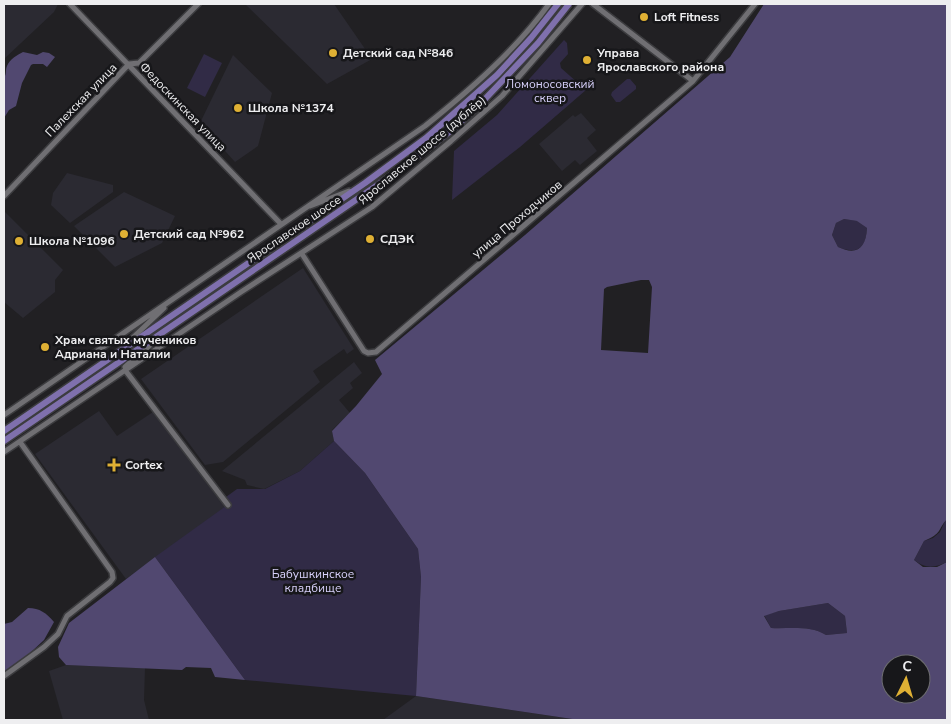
<svg xmlns="http://www.w3.org/2000/svg" width="951" height="724" viewBox="0 0 951 724" font-family="'Nunito Sans',sans-serif">
<style>
.built{fill:#2b2a32}
.green{fill:#312b46}
.forest{fill:#514870;fill-rule:evenodd}
.lines{fill:none;stroke-linecap:round;stroke-linejoin:round}
.minor-casing{stroke:#3c3c3f;stroke-width:8}
.major-casing{stroke:#3c3c3f;stroke-width:9}
.minor{stroke:#706f73;stroke-width:5}
.major{stroke:#7f70ad;stroke-width:6}
.major-bridge-casing{stroke:#3c3c3f;stroke-width:9;stroke-linecap:butt}
.major-bridge{stroke:#7f70ad;stroke-width:6}
.poi-dot{fill:#dfb034;stroke:#17171a;stroke-width:2}
.labels{text-anchor:middle;dominant-baseline:central;stroke-width:5;stroke-linejoin:round;paint-order:stroke}
.poi-label{font-size:12px;font-weight:bold;fill:#eeeef0;stroke:#17171a;text-anchor:start}
.park-label{font-size:12px;fill:#d7d0fa;stroke:#17171a}
.street-label{font-size:12px;fill:#eeeef0;stroke:#17171a}
</style>
<rect width="100%" height="100%" fill="#212023"/>
<path class="built" d="M4 4H58L54 12 4 59Z
M245 4H334L372 59 327 84Z
M233 55 272 93 258 146 235 162 200 123Z
M581 113 596 130 587 138 597 151 580 165 575 160 562 171 539 144 573 115 575 117Z
M67 173 113 185V192L70 223 51 205 53 193Z
M124 192 175 216 162 243 115 267 74 226Z
M4 211 63 270 55 280V292L23 318 4 302Z
M303 268 354 349 347 354 344 349 313 371 320 382 223 462 205 465 141 379Z
M354 362 362 373 350 383 353 388 339 400 350 413 332 430 334 441 300 471 264 489 247 485 245 480 222 471Z
M99 411 117 436 153 412 225 507 126 579 35 454Z
M66 665 145 668 144 700 149 720H63L49 671Z
M416 696 579 720H383Z"/>
<path class="green" d="M564 40 567 43 568 54 560 63 561 68 586 90 520 147 452 200 454 151 497 115Z
M204 54 222 63 205 97 187 88Z
M627 79H630L636 86V89L620 102H616L611 95 612 92Z
M844 219 858 221 867 228C866 248 858 255 838 247L832 235 836 223Z
M334 441 365 473 418 549 421 577 416 696 245 680 155 557 230 503 226 497 237 489H265L300 471Z
M946 519H947V562C934 568 926 569 914 560L924 541 933 538 940 532Z
M828 603 845 616 847 633 826 635C810 625 790 629 771 628L764 615 779 611Z"/>
<path class="forest" d="M764 4H947V519C937 530 943 533 924 541L914 560 923 567H937L947 562V720L862 719 859 720H579L416 696 421 577 418 549 365 473 334 441 332 431 356 406 382 374 375 360 525 235 730 57ZM844 219 857 221 867 228C866 248 857 256 838 247L832 235 836 223ZM641 280H649L652 287 648 353 601 350 604 289 607 287ZM828 603 845 616 847 633 826 635C810 625 790 629 771 628L764 616 779 611ZM891 664H921V694H891Z
M23 52 37 55 43 52 49 53 55 57 47 67 43 64H33L31 65 22 83 16 106 9 110 4 118V78C7 73 5 71 7 66 10 59 17 55 23 52Z
M155 557 245 680 215 677 211 668 186 667 182 670 66 665 59 657 58 647 69 623Z
M28 608C40 608 46 613 54 622L44 640 15 667 4 675V624L12 622Z"/>
<g class="lines">
<g class="minor-casing">
<path id="minor" d="M70 4 281 224
M593 4 693 81
M4 196 129 64 139 63 198 4
M310 206 349 191
M302 254 364 351 368 353 376 352 693 81 755 4
M123 347 164 308
M125 367 158 338
M125 370 228 505
M4 415 425 126C470 90 515 51 549 4
M4 452 241 292 372 207 451 141 502 96 582 4
M4 676 44 647 58 634 67 616 110 582 113 578 112 572 20 442"/>
</g>
<g class="major-casing">
<path id="major" d="M4 431 365 183 426 138 497 75 531 38 558 4
M4 441 398 171 453 129 486 98"/>
</g>
<use href="#minor" class="minor"/>
<use href="#major" class="major"/>
<g class="major-bridge-casing">
<path id="major-bridge" d="M486 98 538 43 569 4"/>
</g>
<use href="#major-bridge" class="major-bridge"/>
</g>
<g class="poi-dot">
<circle cx="644" cy="17" r="5"/>
<circle cx="333" cy="53" r="5"/>
<circle cx="587" cy="60" r="5"/>
<circle cx="238" cy="108" r="5"/>
<circle cx="124" cy="234" r="5"/>
<circle cx="370" cy="239" r="5"/>
<circle cx="19" cy="241" r="5"/>
<circle cx="45" cy="347" r="5"/>
<path d="M111.5 457.5h5v5h5v5h-5v5h-5v-5h-5v-5h5z"/>
</g>
<g class="labels">
<g class="poi-label">
<text x="654" y="17">Loft Fitness</text>
<text x="343" y="53">Детский сад №846</text>
<text x="597" y="53">Управа<tspan x="597" dy="14">Ярославского района</tspan></text>
<text x="248" y="108">Школа №1374</text>
<text x="134" y="234">Детский сад №962</text>
<text x="380" y="239">СДЭК</text>
<text x="29" y="241">Школа №1096</text>
<text x="55" y="340">Храм святых мучеников<tspan x="55" dy="14">Адриана и Наталии</tspan></text>
<text x="125" y="465">Cortex</text>
</g>
<g class="park-label">
<text x="550" y="84">Ломоносовский<tspan x="550" dy="14">сквер</tspan></text>
<text x="313" y="574">Бабушкинское<tspan x="313" dy="14">кладбище</tspan></text>
</g>
<g class="street-label">
<text transform="translate(81 100) rotate(-46)">Палехская улица</text>
<text transform="translate(183 107) rotate(46)">Федоскинская улица</text>
<text transform="translate(422 150) rotate(-40)">Ярославское шоссе (дублёр)</text>
<text transform="translate(517 219) rotate(-40)">улица Проходчиков</text>
<text transform="translate(294 229) rotate(-34)">Ярославское шоссе</text>
</g>
</g>
<rect width="951" height="724" fill="none" stroke="#eeeef0" stroke-width="10"/>
<g transform="translate(906 679) rotate(5)"><circle r="24" fill="#17171a" stroke="#6d6d70"/>
<path d="M0-4L9 19L0 12L-9 19Z" fill="#dfb034"/>
<text y="-8" font-size="14" font-weight="bold" text-anchor="middle" fill="#eeeef0">С</text>
</g>
</svg>
